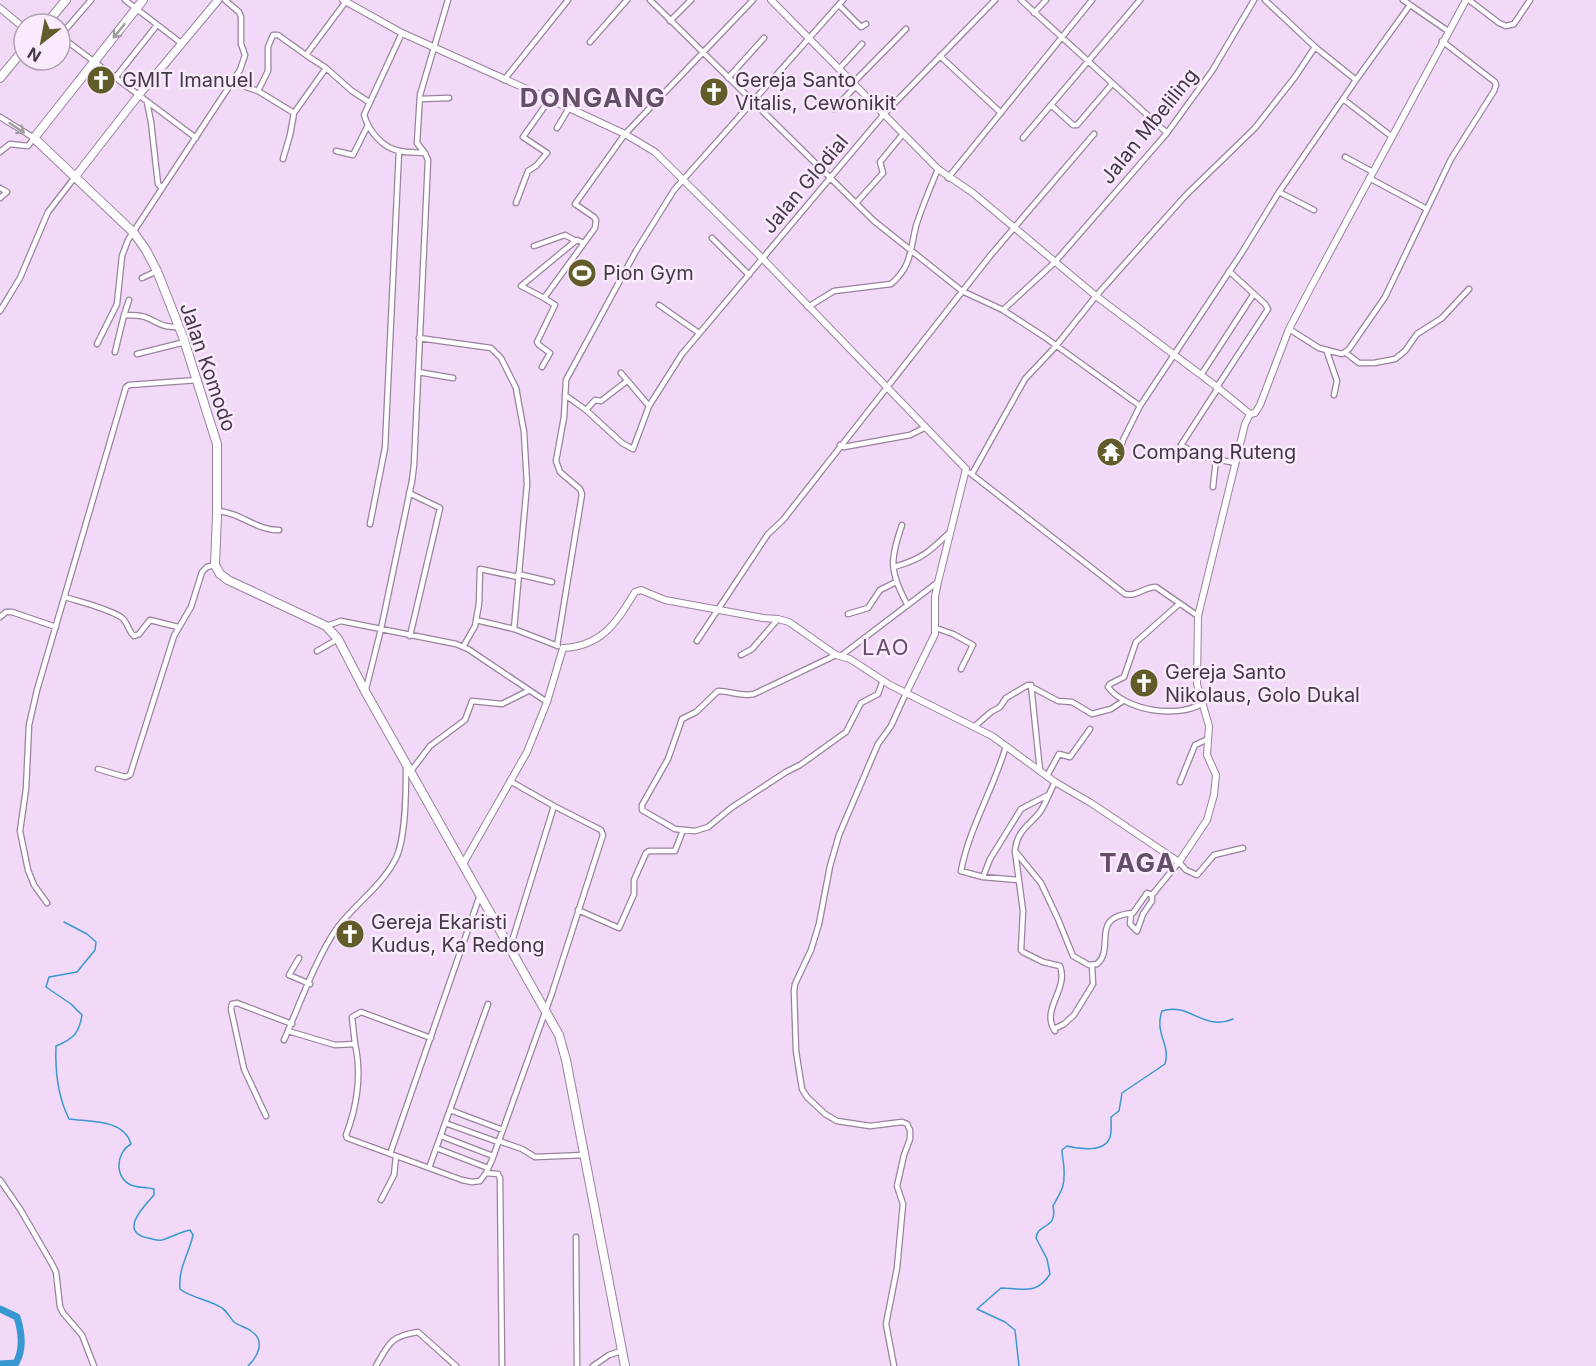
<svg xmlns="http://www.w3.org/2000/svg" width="1596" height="1366" viewBox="0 0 1596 1366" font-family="Inter,sans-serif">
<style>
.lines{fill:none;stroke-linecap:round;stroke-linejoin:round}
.stream{stroke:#3998d2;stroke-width:1.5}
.river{stroke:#3998d2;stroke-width:7}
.street-casing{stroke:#99829e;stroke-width:7}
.secondary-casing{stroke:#99829e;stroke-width:8}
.primary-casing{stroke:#99829e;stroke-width:9}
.highway-casing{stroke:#99829e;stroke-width:10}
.street{stroke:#fff;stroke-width:4.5}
.secondary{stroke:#fff;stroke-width:6}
.primary{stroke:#fff;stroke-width:7}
.highway{stroke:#fff;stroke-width:8}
.oneway{stroke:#a19ca2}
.labels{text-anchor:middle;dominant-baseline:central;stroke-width:5;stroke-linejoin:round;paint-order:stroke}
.poi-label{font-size:20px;fill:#433945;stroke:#faeafd;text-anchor:start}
.street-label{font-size:20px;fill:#433945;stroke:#faeafd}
.quarter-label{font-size:22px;letter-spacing:1.5px;fill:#644f69;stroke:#faeafd}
.district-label{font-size:26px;font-weight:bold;letter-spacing:1.5px;fill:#644f69;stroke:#faeafd}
</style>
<rect width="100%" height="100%" fill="#f3d9f8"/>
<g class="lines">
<path class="stream" d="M64 922 87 934 96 942 95 950 77 972 49 977 46 987 71 1004 82 1015C79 1034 73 1039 56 1046 55 1071 58 1097 69 1119 90 1122 124 1119 131 1144 114 1154 115 1181 134 1186 141 1188 147 1187 154 1189V1195C144 1206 118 1232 148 1238 153 1239 158 1241 162 1240 172 1237 180 1232 190 1230L193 1235C189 1254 178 1268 180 1289 189 1297 210 1300 222 1308 227 1311 230 1318 234 1322 239 1326 246 1327 251 1331 266 1341 258 1356 248 1366
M1019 1366 1015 1330 1005 1322 977 1309 1001 1288C1022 1288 1036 1296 1050 1274L1047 1259 1036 1238C1038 1222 1058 1230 1053 1206 1061 1191 1065 1188 1064 1169 1064 1162 1062 1157 1062 1150L1067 1146C1079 1149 1105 1153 1110 1137 1112 1131 1111 1123 1111 1117L1119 1111 1122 1093 1165 1064C1171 1044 1154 1034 1162 1011 1190 1002 1204 1032 1233 1019"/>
<path class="river" d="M0 1309 17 1317C22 1333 24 1349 16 1363L0 1364"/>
<g class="street-casing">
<path id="street" d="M125 0 181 43
M650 0 874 221 962 291 1003 310 1043 336 1140 406
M1021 0 1167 133
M1403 0 1448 31
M1469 0 1499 23 1506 26 1514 24 1530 0
M839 5 861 27 866 24
M1034 13 1046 0
M670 21 691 0
M60 36 196 138
M60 36 91 0
M590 42 627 0
M940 56 1001 113
M326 68 352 91 369 102
M839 69 862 44
M115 78 157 25
M728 78 764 38
M504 80 568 0
M1356 80 1410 5
M232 82 258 91 268 71V47L273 35H278L306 55 347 0
M853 83 906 29
M258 91 294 113 290 135 283 159
M420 99 449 98
M1343 99 1391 136
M147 102 151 122 158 184 162 188
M1051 105 1073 125H1077L1112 84
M834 109 856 86
M294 113 326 68 306 55
M0 117 34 138 28 146 10 144 0 152
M557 128 569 108
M1023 138 1140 0
M336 151 353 155 368 125
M424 152 417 143 420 95 448 0
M1345 157 1373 172
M948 178 1092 0
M1369 178 1427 209
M0 188 7 192 0 198
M1279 192 1314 210
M516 203 528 171 536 166 547 153 523 137 550 99
M856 203 883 173 880 162 903 134
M712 238 749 275
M534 246 565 235 576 241
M142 278 157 271
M544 298 521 286 573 243 577 240 584 243
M659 305 699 333
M808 307 834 291 891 284C912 266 910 250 916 226 922 207 930 188 938 169
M1003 310 1055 262 1167 133 1212 71 1254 0
M0 311 20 278 48 212 75 177
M124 315 129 300
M1289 329 1319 348 1342 354 1349 349 1385 297 1451 159 1494 91 1496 85 1495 82 1442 41
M419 338 491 348 501 358 516 388 524 432 527 484 514 629 558 646
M97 344 117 304 122 256 128 240 240 70 245 55 241 44V17L239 12 225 0
M115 352 124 315C130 315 139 315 145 317 160 323 160 327 178 327
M1327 352 1337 381 1334 395
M1346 353 1359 363H1374L1395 359 1405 351 1417 334 1442 318 1469 289
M137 354 185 342
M542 367 550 353 539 345 537 342 555 305 544 298 595 228 596 220 594 217 575 204 625 134 753 0
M418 372 453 378
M621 373 649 406
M1201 375 1253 295
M1217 387 1268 309 1265 304 1229 271
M1218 388 1181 445 1199 456 1236 463
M565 395 586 410 622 443 633 449 649 406 682 354 884 114 995 0
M586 410 595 400 601 401 627 381
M840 445 844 447 910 435 926 427
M1120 449C1113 448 1108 449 1105 456L1106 459 1113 460 1119 453 1123 440 1140 406 1241 254 1279 192 1356 80 1315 47 1265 0
M970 473 1125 594C1137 597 1144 587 1156 587L1198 616
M972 474 1025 379 1056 346 1096 296 1186 195 1255 128 1295 77 1315 47
M1213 487 1216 459
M409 493 440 508 410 636
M217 511C240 512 257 531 279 530
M370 524 385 448 399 151
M902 525C890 559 889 571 907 604
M894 567C922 559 929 552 950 532
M518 574 552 582
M65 597C81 602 107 608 121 617 128 622 128 631 134 636L139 634 150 620 178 627
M1179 604 1136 642 1124 677 1110 684 1108 687C1126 711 1178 719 1203 703
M848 614 868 608 880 590 896 582
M0 617 6 612H12L56 627
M476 620 514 629
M326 626 341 621 456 644 468 649 547 702
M936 628 953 634 973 645 961 669
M697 641 768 534 783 520 990 256 1094 134
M557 646 582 494 580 489 560 472 556 461 564 417 566 380 636 251 674 190 843 0
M463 647 475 626 479 604 480 569 518 577
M317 651 338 639
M741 655 752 649 778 619
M836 655 754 694C741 697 731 691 718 691L696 712 682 719 668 759 642 805V810L675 829 695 831 708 827 731 808 786 772 800 765 846 732 861 703 878 694 883 680
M842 655 938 582
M1031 685 1040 771
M366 689 381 629 412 481 414 465 428 160 425 153C417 152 408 153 400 151 382 148 369 131 364 115L402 33
M975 726 991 712 1000 707 1006 698 1028 685 1058 701 1072 702 1092 714 1111 709 1123 701
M1006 746C994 788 969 828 961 871L983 877 1019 880
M98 769 125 777 130 775 174 636 191 607 202 572 207 567 215 565
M411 771 430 746 465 720 472 701 502 704 528 691
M1047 776 1059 754 1070 757 1090 729
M1055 782C1050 791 1046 803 1040 812 1029 826 1017 830 1015 851L1041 883 1058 919 1073 956 1089 965 1097 964C1116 948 1088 917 1133 913L1147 893 1152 895
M1180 782 1195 745 1208 739
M1015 851 1023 911 1021 950 1023 952 1043 962 1060 966C1069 990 1040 1009 1055 1031
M983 877 990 859 1021 809 1048 795
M47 903 34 885 28 870 20 831 26 789 29 725 37 690 126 387 129 385 198 380
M578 910 619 928 634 894V880L646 853 649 851H675L683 830
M1131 914 1130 924 1137 931 1143 914 1152 901V895L1179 862 1186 870 1197 875 1214 855 1243 848
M507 945 513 938 554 806 510 781
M299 958 289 975 310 984
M1054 1029 1064 1024 1074 1015 1093 984 1092 965
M288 1031 335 1045 355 1044C362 1074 357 1107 346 1135L347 1138 462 1180 472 1182 480 1181 486 1173 492 1160 552 993 603 835 601 830 554 806
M284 1040C299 1006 316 958 337 928 355 904 383 885 396 858 406 837 406 790 406 767
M355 1044 352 1017 361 1012 431 1038
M450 1110 503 1130
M266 1116 244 1069 231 1009 232 1004 237 1003 292 1024
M445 1123 498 1142
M441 1136 493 1156
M499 1141 522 1149 535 1157 585 1155
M436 1148 488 1168
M390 1154 480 895
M429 1168 488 1004
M486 1173 498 1174 500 1178 502 1366
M0 1180 20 1209 52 1264 56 1272 60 1307 63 1313 82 1335 94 1366
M381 1200 394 1175 396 1157
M576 1237 577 1366
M376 1366C389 1343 391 1336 418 1332L456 1366
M593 1366 609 1355 621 1351
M894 1366 886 1324 897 1268 903 1204 897 1186 904 1155 910 1139V1130L907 1124 902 1122 870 1126 837 1121 825 1114 807 1097 802 1089 796 1051 794 991 795 984 811 950 819 924 830 866 839 835 878 744 891 726 906 693"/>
</g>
<g class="secondary-casing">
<path id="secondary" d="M343 0 402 33 569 108 625 134 655 152 762 258 966 469 938 582 935 597V634L906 693
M771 0 938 169 973 193 1096 296 1217 387 1250 414
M0 8 24 28
M463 864 527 752 547 702 563 648C602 646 616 623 635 592L641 590 665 600 763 618 778 619 789 622 836 655 850 659 890 685 992 736 1055 782 1091 803 1179 862 1207 820 1214 795 1216 775 1207 755 1209 726 1197 684 1198 616 1245 424 1250 414 1255 413 1260 405 1289 329 1311 287 1466 0"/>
</g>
<g class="primary-casing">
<path id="primary" d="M75 177 138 96 218 0"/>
</g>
<g class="highway-casing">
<path id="highway" d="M143 0 34 138 134 233 146 250 157 271 183 337 217 444V515L215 565 220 574 228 580 326 626 338 639 365 691 559 1035 566 1060 625 1366
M46 24 66 0
M0 78 24 49"/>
</g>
<use href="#street" class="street"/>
<use href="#secondary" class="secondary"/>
<use href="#primary" class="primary"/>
<use href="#highway" class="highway"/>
</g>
<defs><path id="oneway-shaft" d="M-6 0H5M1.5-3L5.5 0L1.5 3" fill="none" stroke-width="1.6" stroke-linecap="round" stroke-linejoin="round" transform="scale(1.5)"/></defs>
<g class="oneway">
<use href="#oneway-shaft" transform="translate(119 31) rotate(129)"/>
<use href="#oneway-shaft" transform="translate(17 128) rotate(34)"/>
</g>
<defs>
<g id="church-disc" transform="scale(1.5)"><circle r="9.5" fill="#615c29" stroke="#faeafd"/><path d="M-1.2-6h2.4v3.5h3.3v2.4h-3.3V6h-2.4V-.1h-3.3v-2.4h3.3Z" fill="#fff"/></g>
<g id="stadium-disc" transform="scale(1.5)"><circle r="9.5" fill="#615c29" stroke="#faeafd"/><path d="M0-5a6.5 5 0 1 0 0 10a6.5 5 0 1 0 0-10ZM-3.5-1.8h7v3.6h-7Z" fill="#fff"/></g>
<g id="temple-disc" transform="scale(1.5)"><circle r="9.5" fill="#615c29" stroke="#faeafd"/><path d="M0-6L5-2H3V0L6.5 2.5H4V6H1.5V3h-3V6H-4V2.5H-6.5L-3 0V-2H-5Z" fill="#fff"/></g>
</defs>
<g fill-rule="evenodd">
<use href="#church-disc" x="101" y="80"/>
<use href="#church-disc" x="714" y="92"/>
<use href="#stadium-disc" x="582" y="273"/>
<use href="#temple-disc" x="1111" y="452"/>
<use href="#church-disc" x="1144" y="683"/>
<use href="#church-disc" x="350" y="934"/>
</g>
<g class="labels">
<g class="poi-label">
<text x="122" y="80">GMIT Imanuel</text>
<text x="735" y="80">Gereja Santo<tspan x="735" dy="23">Vitalis, Cewonikit</tspan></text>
<text x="603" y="273">Pion Gym</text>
<text x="1132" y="452">Compang Ruteng</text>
<text x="1165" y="672">Gereja Santo<tspan x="1165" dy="23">Nikolaus, Golo Dukal</tspan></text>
<text x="371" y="922">Gereja Ekaristi<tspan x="371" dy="23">Kudus, Ka Redong</tspan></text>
</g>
<g class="street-label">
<text transform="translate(1149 126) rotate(-51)">Jalan Mbeliling</text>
<text transform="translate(805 184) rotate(-50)">Jalan Glodial</text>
<text transform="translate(208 367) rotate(71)">Jalan Komodo</text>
</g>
<g class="quarter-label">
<text x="886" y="647">LAO</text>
</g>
<g class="district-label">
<text x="593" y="97">DONGANG</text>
<text x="1138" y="862">TAGA</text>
</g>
</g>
<g transform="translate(42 42) rotate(211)"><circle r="28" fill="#faeafd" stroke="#b1a3b3" stroke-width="1.5"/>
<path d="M0-4.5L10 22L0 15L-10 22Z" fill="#615c29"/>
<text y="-9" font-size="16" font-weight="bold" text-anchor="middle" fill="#433945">N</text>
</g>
</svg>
